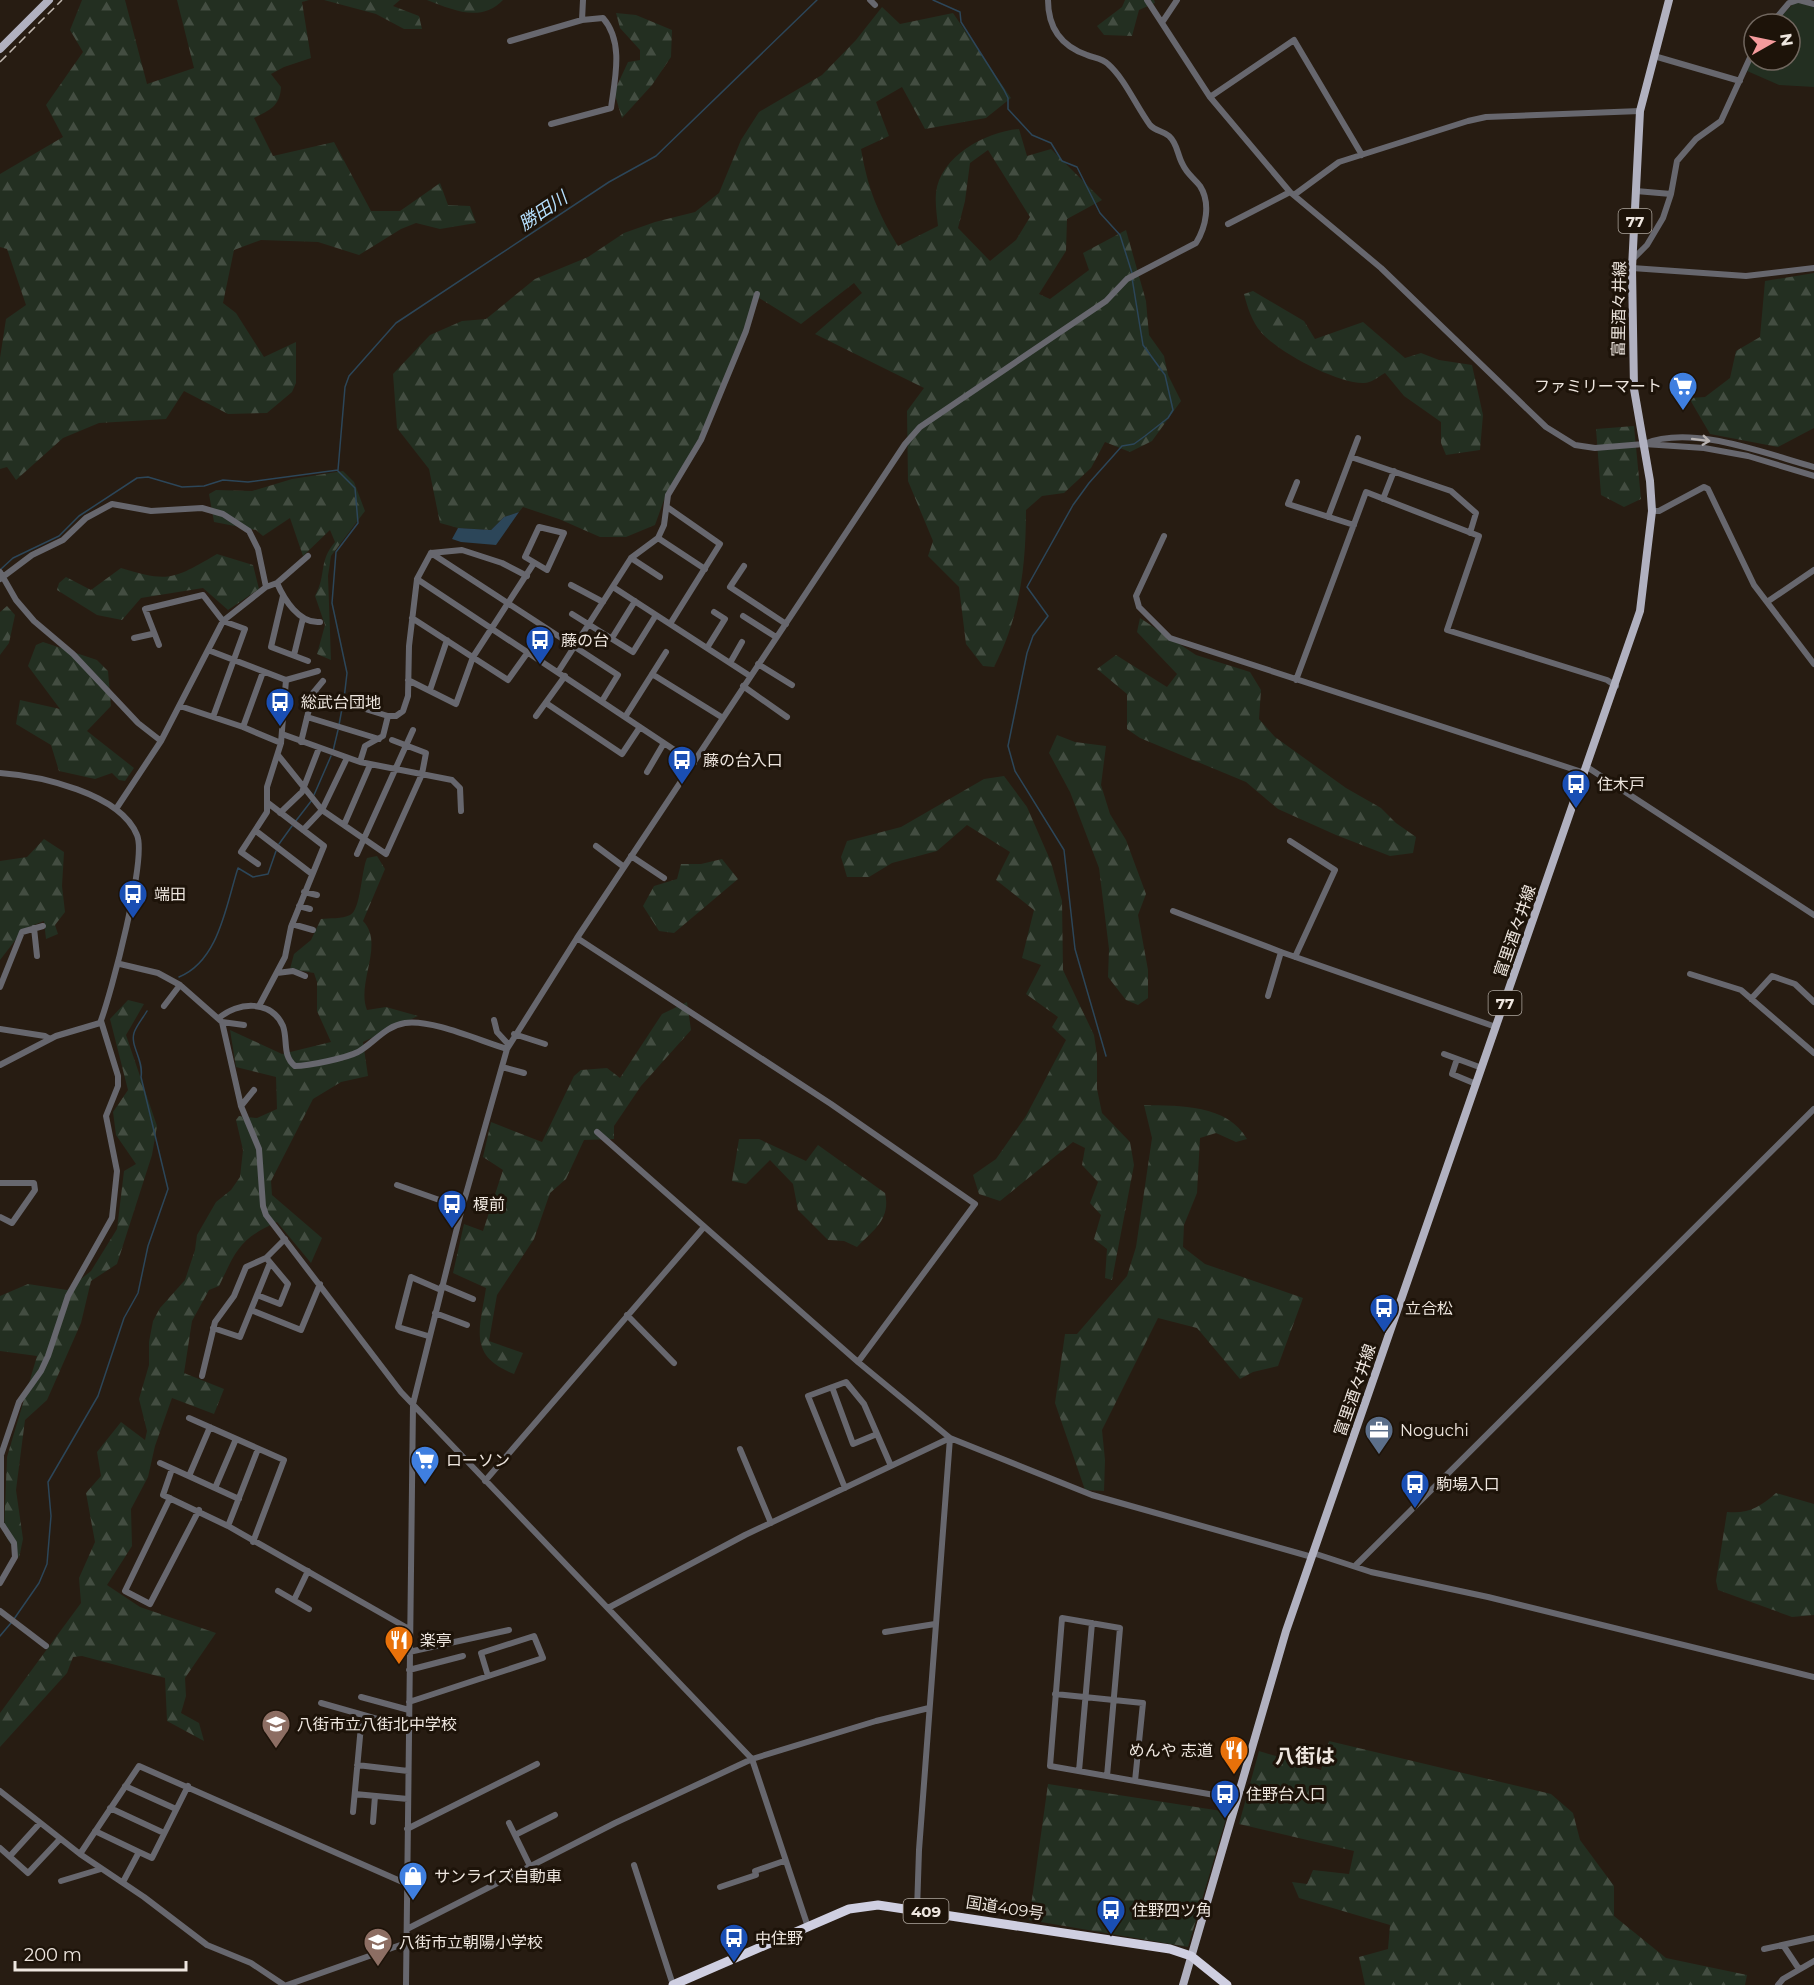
<svg xmlns="http://www.w3.org/2000/svg" width="1814" height="1985" viewBox="0 0 1814 1985" font-family="Montserrat,'Noto Sans JP',sans-serif">
<style>
.forest{fill:url(#forest-firs);fill-rule:evenodd}
.pitch{fill:#232f21}
.water{fill:#2c4659}
.lines{fill:none;stroke-linecap:round;stroke-linejoin:round}
.stream{stroke:#2c4659;stroke-width:1.5}
.minor{stroke:#67676e;stroke-width:6}
.major{stroke:#b1b1c0;stroke-width:8}
.highway{stroke:#cfcfe1;stroke-width:9}
.rail{stroke:#c1b8b0;stroke-width:1.5;stroke-dasharray:9 4.5;stroke-linecap:butt}
.oneway{stroke:#b8b3b2}
.labels{text-anchor:middle;dominant-baseline:central;stroke-width:6;stroke-linejoin:round;paint-order:stroke}
.shield{fill:#1d1309;stroke:#afa79f;stroke-width:1.5}
.shield-label{font-size:15px;font-weight:bold;fill:#eee6df}
.street-label{font-size:16px;fill:#eee6df;stroke:#1d1309}
.poi-label{font-size:16px;fill:#eee6df;stroke:#1d1309;text-anchor:start}
.water-label{font-size:18px;font-style:italic;fill:#b5dffd;stroke:#1d1309}
.quarter-label{font-size:20px;font-weight:bold;fill:#eee6df;stroke:#1d1309}
</style>
<defs>
<pattern id="forest-firs" width="22" height="20" patternUnits="userSpaceOnUse" patternTransform="scale(1.5)"><rect width="22" height="20" fill="#232f21"/><path d="M5 1l3.5 6h-7zM16 11l3.5 6h-7z" fill="#434d41"/></pattern>
</defs>
<rect width="100%" height="100%" fill="#271c12"/>
<path class="forest" d="M82 0H125L147 84 194 68 177 0H309L302 2 311 58 284 67 271 74 281 87C280 106 270 110 254 118L273 156 334 142 371 211H400L440 183 448 205 470 206 476 223 440 229 416 223 401 229 359 255 318 242 261 240 234 250 223 303 236 313 264 357 296 342V383L292 392 267 413 228 414 184 391 166 419 99 423 63 438 16 480 7 467 0 469V358L6 319 26 305 7 249 0 247V174L63 137 46 105 83 52 70 30Z
M324 0H400L393 6 419 16 422 29H404L376 14Z
M427 0H503C481 23 453 10 427 0Z
M1125 0H1154L1155 3 1139 10 1132 36 1104 35 1097 26 1122 7Z
M882 7 900 24 953 13 1011 98 986 118 925 129 902 87 876 102 889 136 861 149C868 189 877 211 898 246L938 226C937 216 935 204 936 193 940 156 986 132 1019 129L1027 156 1051 149 1102 200 1067 219 1066 251 1039 294 1050 299 1089 270 1083 253 1126 230 1146 301 1149 335 1164 356 1168 375 1181 401 1152 441 1130 452 1105 442 1091 468 1064 493 1042 496 1026 510C1026 566 1020 617 994 667L983 666 966 644 959 587 928 556 933 541 908 481 907 411 924 388 815 334 862 293 854 283 801 324 759 298 699 438 664 500 655 525 626 537H600L559 519 523 507 519 512 504 517 491 530 458 528 440 523 429 469 397 428 393 374 430 335 462 321 486 319 535 279 588 257 624 233 655 222 695 212 719 193 741 140 759 112 822 75 856 40ZM988 150 1030 217 1016 240 990 261 958 228 965 201 970 163Z
M616 13 636 15 672 30 671 57 652 85 622 118 614 92 628 62 640 60V50L620 28Z
M1814 273V428L1778 447 1710 434 1689 398 1705 397 1730 378 1736 351 1760 337 1765 281Z
M1253 291 1304 321 1315 339 1363 322 1405 358 1421 353 1439 360 1472 365 1483 415 1480 450 1446 455 1441 443V422L1404 396 1385 373C1378 377 1371 383 1364 383 1338 384 1277 352 1261 332 1252 322 1247 306 1244 294Z
M1634 426 1641 499 1624 507 1601 495 1596 429Z
M343 471 354 482 365 511 331 556 328 576 331 660 317 654 325 625 315 596C327 574 318 562 335 542L330 530 303 556 290 518 263 536 256 530 214 522 209 494 216 490 252 491 292 479Z
M217 554 253 565 259 589 228 610 203 588 141 598 122 620 97 615 57 590 59 583 66 577 91 590 121 568C169 583 174 579 217 554Z
M7 606 15 615 9 643 0 655V612Z
M1140 618 1196 655 1250 672 1261 690 1259 719 1275 737 1346 788 1381 808 1396 823 1416 837 1413 853 1390 856 1336 835 1278 809 1246 782 1140 738 1127 729V694L1097 669 1116 655 1167 687 1177 674 1137 632Z
M43 642 97 660 108 671 111 706 87 731 134 768 125 781 119 780 112 773 95 779 59 771 51 745 16 724 20 700 60 709 28 666 36 645Z
M1057 735 1075 742 1106 746 1101 785 1110 814 1126 840 1146 894 1138 915 1148 970V998L1138 1005 1126 1000 1108 977 1109 949 1099 868 1070 792 1049 753Z
M1004 776 1027 807 1051 862 1062 901 1063 970 1094 1035 1097 1055V1089L1102 1113 1130 1142 1134 1165 1112 1280 1105 1278 1107 1249 1094 1239 1101 1215 1090 1203 1098 1182 1082 1165 1085 1148 1073 1142 1000 1201 979 1194 973 1175 996 1159 1026 1116 1066 1040 1052 1027 1058 1017 1026 994 1041 965 1022 958 1034 910 996 880 1010 852 967 825 937 851 892 863 869 877H847L841 857 847 841 901 827 984 779Z
M44 839 64 852 62 886 65 912 55 925 58 934 46 939 44 921 24 929 0 960V861L27 857Z
M377 856 385 869 363 921C385 944 356 983 367 1010L386 1007 418 1016 363 1042 368 1076 341 1082 313 1099 271 1181 272 1195 322 1238 311 1263 277 1222C239 1239 236 1251 219 1286L209 1290 192 1321 184 1373 224 1389 214 1414 172 1398 155 1446 148 1477 131 1509 132 1546 107 1585 140 1607 216 1633 185 1678 186 1696 181 1713 199 1723 204 1741 167 1721 165 1678 82 1656 73 1657 67 1673 0 1747V1713L81 1603 79 1578 95 1542 86 1493 101 1476 97 1452 121 1422 145 1440 147 1431 139 1399 149 1365V1342L153 1321 160 1308 185 1280 195 1250 197 1235 216 1202 231 1190 240 1177 243 1150 236 1120 239 1116 257 1118 277 1109 276 1077 236 1067 230 1030 282 1054 331 1042 317 1011V982L314 973 290 969 294 954 311 940 321 919C330 918 342 919 350 915 361 910 361 871 367 858Z
M722 859 738 879 674 933 659 931 643 906 654 886 677 879 681 864H701Z
M128 1000 144 1004 126 1035 157 1126 152 1155 117 1264 91 1281 81 1323 47 1400 25 1420 16 1490 23 1539 19 1558 4 1533 7 1457 37 1356 0 1351V1296L28 1284 67 1290 91 1271 117 1229 124 1171 136 1164 116 1135 113 1112 128 1090 110 1019Z
M687 1002 691 1030 641 1086 614 1126V1139L584 1140 566 1179 550 1193 534 1239 497 1295 489 1341 523 1353 514 1374C467 1356 480 1328 486 1288L453 1273 464 1224 483 1231 503 1170 483 1157 491 1122 542 1142 574 1076 581 1070 607 1068 620 1078 662 1014Z
M1144 1105C1180 1106 1227 1104 1247 1139L1236 1142 1216 1133 1200 1138 1197 1193 1184 1225 1183 1247 1205 1264 1303 1298 1278 1366 1253 1372 1240 1379 1197 1328 1158 1318 1102 1430 1105 1460 1104 1491 1085 1490 1055 1403 1065 1334H1077L1127 1276 1136 1247 1152 1138Z
M739 1139H759L806 1161 818 1145 885 1193C891 1219 874 1230 857 1247L844 1241 828 1240 798 1210 793 1184 770 1160 746 1184 732 1181Z
M1776 1493 1814 1504V1615L1792 1617 1718 1590 1716 1581 1727 1512C1749 1514 1760 1507 1776 1493Z
M1329 1741 1551 1794 1573 1813 1580 1840 1614 1886V1916L1666 1958 1747 1975 1745 1985H1365L1359 1957 1388 1949 1390 1925 1299 1898 1292 1882 1307 1884 1313 1870 1349 1874 1354 1851 1239 1824 1259 1751 1321 1770Z
M1048 1784 1228 1812 1188 1947 1029 1920Z"/>
<path class="pitch" d="M1795 2 1814 6V87L1779 85 1747 71 1754 54V60H1790V24H1774Z"/>
<path class="water" d="M519 512 496 545 461 542 452 539 458 528 491 530 504 517Z"/>
<g class="lines">
<path class="stream" d="M933 0 960 12 961 22 1004 90 1008 98V109L1032 135 1051 143 1062 161 1077 167 1100 213 1120 235 1132 273
M338 470 345 387 349 376 396 323 609 182 656 156 817 0
M338 471 355 488 358 523 336 552 332 603 347 673 344 699
M1 569 13 558 59 536 79 516 137 478 148 477 182 487 204 486 223 480 248 482 338 470
M339 725 343 703
M333 751 338 730
M314 795 331 756
M295 822 312 800
M279 844 292 826
M179 977C219 961 226 905 238 868L253 877 268 874 276 851
M1106 1056 1075 949 1064 850 1015 771 1008 746 1027 653 1033 636 1048 616 1027 587 1073 505 1089 483 1122 446 1134 444 1145 436 1168 418 1173 410 1165 375 1143 345 1132 278
M14 1619 39 1583 47 1564 51 1516 48 1482 98 1396 124 1318 138 1293 148 1246 168 1189 141 1077C144 1060 130 1046 134 1033 136 1026 143 1018 147 1011
M0 1636 11 1623"/>
<path class="minor" d="M870 0 875 5
M1147 0 1210 97 1290 192 1381 268 1546 427 1575 445 1595 448 1644 444 1704 448 1748 456 1814 476
M1799 0 1814 4
M1163 21 1177 0
M1771 24 1789 3 1798 0
M510 41 582 20
M1654 56 1740 81
M1210 97 1294 40 1362 155
M551 124 611 108C615 78 624 42 603 18L582 20 583 0
M1636 191 1671 194
M1294 195 1339 162 1468 121 1486 117 1640 111
M1228 224 1290 192
M1632 260 1647 245 1663 218 1671 194 1677 161 1696 139 1721 121 1754 49
M1632 268 1746 276 1814 268
M1644 444C1692 424 1766 454 1814 467
M1351 457 1451 491 1476 513 1470 533
M1297 482 1288 504 1354 525
M1383 499 1394 471
M667 507 720 544 670 624
M1652 511H1659L1704 487 1708 489 1754 585 1814 664
M1328 517 1358 438
M539 527 564 533 547 570 525 557Z
M1164 536 1136 596 1139 607 1170 638 1585 773
M658 538 705 569
M431 553 618 675 602 701
M431 553 462 550 502 563 527 576
M631 558 660 577
M744 566 730 587 786 624
M0 572 16 600 34 621 73 654 138 723 161 741
M0 579 32 555 63 540 86 518 112 504 151 511 202 508 223 514 249 531 258 549 266 587
M417 579 694 763
M277 583C284 599 299 624 320 622
M571 585 603 602
M613 587 750 676
M283 596 271 647 308 661
M1767 602 1814 570
M572 614 633 652 656 615
M743 616 776 637
M412 618 508 680 528 652
M134 638 152 634
M612 638 635 601
M159 645 145 609 203 595 223 621 245 629 213 717
M707 648 725 619 714 612
M208 650 286 680 318 671
M294 655 303 618
M730 663 742 642
M758 664 792 685
M558 672 631 558 658 538 664 525 668 495 701 440 746 331 757 294
M652 674 723 718
M408 680 456 704 473 657 534 563
M1296 680 1366 492 1479 536 1447 630 1607 680 1616 686
M743 686 787 717
M430 690 447 640
M313 693 388 716H396L403 711 408 696 409 646 417 579 431 553
M546 703 622 754 640 727
M180 706 243 727 281 743
M536 716 565 676
M307 717 379 739
M625 717 666 652
M243 727 263 672
M282 734 360 762 452 780 460 788 461 811
M301 742 313 693 323 681
M278 755 322 810 386 854 422 774 426 753 392 740
M360 762 365 746 383 736 388 716
M1587 767 1814 915
M647 772 664 743
M0 773C40 776 120 793 137 835 147 858 111 995 100 1023L56 1036 0 1065
M116 809 161 741 223 621 266 587 277 583 308 556
M280 813 302 792 319 748
M344 825 370 765
M303 830 322 810 347 758
M256 831 312 874
M1290 841 1335 870 1295 957
M596 846 624 867
M357 854 413 730
M631 856 664 878
M258 864 241 852 267 812V787L281 743 286 680
M304 892 317 895
M299 906 310 909
M1173 911 1281 952 1496 1027
M292 924 313 930
M34 928 37 956
M577 938 831 1104 975 1204 858 1362
M120 964 158 973 180 985 222 1022 241 1106 259 1149 263 1206 266 1215 401 1392 752 1759 808 1927
M277 973 293 971 305 976
M1690 974 1741 990 1814 1053
M0 987 22 932 43 926
M1268 996 1281 952
M1751 999 1772 976 1795 984 1814 1002
M164 1006 180 985
M259 1006 285 957 291 927 324 846 268 803
M219 1018C237 1002 271 999 283 1026 288 1040 282 1056 295 1066 309 1066 346 1058 358 1052 374 1043 385 1026 405 1023 432 1019 480 1041 507 1049
M494 1020 497 1032 509 1045
M222 1022 244 1025
M0 1029 45 1036 50 1039
M514 1034 545 1044
M1444 1054 1482 1068
M1457 1059 1452 1074 1476 1084
M502 1067 524 1073
M241 1106 254 1090
M597 1132 858 1362 950 1438 1092 1495 1312 1557
M0 1183H34L35 1190 12 1223 0 1217
M397 1185 462 1208
M442 1286 473 1299
M257 1295 280 1304 288 1284 268 1260
M251 1310 301 1330 320 1284
M435 1313 467 1325
M627 1315 674 1363
M213 1328 240 1337 270 1263
M428 1336 398 1327 411 1277 441 1290
M202 1376 215 1322 234 1296 246 1267 266 1258 285 1239
M832 1387 853 1444 877 1434
M189 1418 284 1460 253 1542
M740 1449 771 1523
M160 1463 239 1499
M172 1469 163 1495 228 1526 409 1629
M189 1476 210 1427
M485 1481 704 1227
M215 1488 236 1439
M845 1488 808 1396 846 1382 864 1404 891 1466
M170 1498 125 1591 150 1604 199 1510
M228 1526 258 1449
M1313 1553 1371 1572 1488 1597 1814 1677
M1356 1565 1814 1109
M0 1583 15 1557 14 1543 1 1523V1455L19 1402 41 1371 48 1356 68 1296 112 1218 117 1171 106 1116 118 1086V1076L101 1021
M278 1591 309 1609
M294 1600 308 1571
M608 1608 745 1535 950 1438
M0 1611 46 1646
M885 1632 935 1624
M409 1652 509 1630
M409 1670 463 1656
M1055 1694 1143 1703 1135 1781
M361 1697 409 1710
M409 1702 543 1658 534 1636 481 1653 488 1676
M321 1703 409 1728
M357 1765 408 1771
M1079 1771 1092 1623
M1107 1776 1120 1628 1062 1618 1050 1766 1237 1799
M125 1786 176 1809
M0 1791 80 1854 144 1897 207 1945 251 1963 284 1985
M355 1794 408 1799
M110 1808 164 1833
M353 1812 362 1715
M373 1822 375 1796
M509 1823 530 1866
M407 1829 537 1764
M95 1831 139 1852
M515 1835 555 1815
M0 1848 28 1873 60 1839
M80 1854 139 1766 407 1884
M10 1856 40 1823
M634 1865 673 1985
M61 1881 101 1869
M123 1882 139 1852 152 1858 188 1786
M720 1887 756 1875 755 1871 784 1861
M917 1910 919 1850 950 1438
M407 1929 615 1823 752 1759 876 1721 929 1708
M1783 1945 1799 1969
M1764 1949 1814 1938
M287 1985 406 1943
M406 1985 413 1404 462 1208 507 1049 577 938 905 444 920 427 1106 301 1127 279 1196 243C1206 227 1211 203 1200 186 1194 178 1187 174 1183 165 1177 155 1178 144 1169 136 1163 131 1155 131 1150 125 1136 106 1125 79 1108 64 1102 58 1094 58 1087 55 1061 46 1048 27 1048 0
M1778 1985 1783 1979 1814 1961"/>
<path class="major" d="M0 49 49 0
M1183 1985 1286 1631 1640 611 1652 511 1650 481 1634 389 1632 268 1640 111 1669 0"/>
<path class="highway" d="M673 1985 849 1909 878 1905 1170 1949 1191 1956 1227 1985"/>
<path class="rail" d="M0 62 62 0"/>
</g>
<defs><path id="oneway-shaft" d="M-6 0H5M1.5-3L5.5 0L1.5 3" fill="none" stroke-width="1.6" stroke-linecap="round" stroke-linejoin="round" transform="scale(1.5)"/></defs>
<use class="oneway" href="#oneway-shaft" transform="translate(1701 440) rotate(7)"/>
<defs>
<g id="supermarket-pin" transform="scale(1.5)"><path d="M0 17L-7.5 6A9.5 9.5 0 1 1 7.5 6Z" fill="#3f7fe0" stroke="#1d1309"/><path d="M-6-5.5h2.5l.6 2H6L4.5 2H-2.5L-4.4-4H-6ZM-1.5 3.2a1.3 1.3 0 1 0 .1 0ZM3 3.2a1.3 1.3 0 1 0 .1 0Z" fill="#fff"/></g>
<g id="bus-pin" transform="scale(1.5)"><path d="M0 17L-7.5 6A9.5 9.5 0 1 1 7.5 6Z" fill="#1a4fb4" stroke="#1d1309"/><path d="M-5-6H5V4H4V6H2V4H-2V6H-4V4H-5ZM-3.5-4V0h7V-4ZM-3.5 1.2v1.5H-2V1.2ZM2 1.2v1.5H3.5V1.2Z" fill="#fff"/></g>
<g id="office-pin" transform="scale(1.5)"><path d="M0 17L-7.5 6A9.5 9.5 0 1 1 7.5 6Z" fill="#5c6f8a" stroke="#1d1309"/><path d="M-6-3h4V-5.5h4V-3h4V5H-6ZM-1-4.5V-3h2v-1.5ZM-6 0V1H6V0Z" fill="#fff"/></g>
<g id="restaurant-pin" transform="scale(1.5)"><path d="M0 17L-7.5 6A9.5 9.5 0 1 1 7.5 6Z" fill="#e8710a" stroke="#1d1309"/><path d="M-5-6h1v4h1v-4h1v4h1v-4h1v5L-1.5 .5V6h-2V.5L-5-1ZM5-6V6H3V1.5H1.5Q1.5-4 5-6Z" fill="#fff"/></g>
<g id="school-pin" transform="scale(1.5)"><path d="M0 17L-7.5 6A9.5 9.5 0 1 1 7.5 6Z" fill="#8d6e63" stroke="#1d1309"/><path d="M0-5L7-2L0 1L-7-2ZM-4 1L0 2.5L4 1V4Q0 6-4 4Z" fill="#fff"/></g>
<g id="shop-pin" transform="scale(1.5)"><path d="M0 17L-7.5 6A9.5 9.5 0 1 1 7.5 6Z" fill="#3f7fe0" stroke="#1d1309"/><path d="M-5-2.5h2.3a2.7 3.5 0 0 1 5.4 0H5L5.5 6h-11ZM-1.5-2.5h3a1.5 2.3 0 0 0-3 0Z" fill="#fff"/></g>
</defs>
<g fill-rule="evenodd">
<use href="#supermarket-pin" x="1683" y="386"/>
<use href="#bus-pin" x="540" y="640"/>
<use href="#bus-pin" x="280" y="702"/>
<use href="#bus-pin" x="682" y="760"/>
<use href="#bus-pin" x="1576" y="784"/>
<use href="#bus-pin" x="133" y="894"/>
<use href="#bus-pin" x="452" y="1204"/>
<use href="#bus-pin" x="1384" y="1308"/>
<use href="#office-pin" x="1379" y="1430"/>
<use href="#supermarket-pin" x="425" y="1460"/>
<use href="#bus-pin" x="1415" y="1484"/>
<use href="#restaurant-pin" x="399" y="1640"/>
<use href="#school-pin" x="276" y="1724"/>
<use href="#restaurant-pin" x="1234" y="1750"/>
<use href="#bus-pin" x="1225" y="1794"/>
<use href="#shop-pin" x="413" y="1876"/>
<use href="#bus-pin" x="1111" y="1910"/>
<use href="#bus-pin" x="734" y="1938"/>
<use href="#school-pin" x="378" y="1942"/>
</g>
<g class="labels">
<g class="shield">
<rect x="1618.5" y="209" width="33" height="24" rx="4.5"/>
<rect x="1488.5" y="991" width="33" height="24" rx="4.5"/>
<rect x="903.5" y="1899" width="45" height="24" rx="4.5"/>
</g>
<g class="shield-label">
<text x="1635" y="221">77</text>
<text x="1505" y="1003">77</text>
<text x="926" y="1911">409</text>
</g>
<g class="street-label">
<text transform="translate(1619 309) rotate(-89)">富里酒々井線</text>
<text transform="translate(1515 931) rotate(-71)">富里酒々井線</text>
<text transform="translate(1355 1390) rotate(-71)">富里酒々井線</text>
<text transform="translate(1005 1908) rotate(9)">国道409号</text>
</g>
<g class="poi-label">
<text x="1662" y="386" text-anchor="end">ファミリーマート</text>
<text x="561" y="640">藤の台</text>
<text x="301" y="702">総武台団地</text>
<text x="703" y="760">藤の台入口</text>
<text x="1597" y="784">住木戸</text>
<text x="154" y="894">端田</text>
<text x="473" y="1204">榎前</text>
<text x="1405" y="1308">立合松</text>
<text x="1400" y="1430">Noguchi</text>
<text x="446" y="1460">ローソン</text>
<text x="1436" y="1484">駒場入口</text>
<text x="420" y="1640">楽亭</text>
<text x="297" y="1724">八街市立八街北中学校</text>
<text x="1213" y="1750" text-anchor="end">めんや 志道</text>
<text x="1246" y="1794">住野台入口</text>
<text x="434" y="1876">サンライズ自動車</text>
<text x="1132" y="1910">住野四ツ角</text>
<text x="755" y="1938">中住野</text>
<text x="399" y="1942">八街市立朝陽小学校</text>
</g>
<g class="water-label">
<text transform="translate(543 211) rotate(-34)">勝田川</text>
</g>
<g class="quarter-label">
<text x="1305" y="1756">八街は</text>
</g>
</g>
<g transform="translate(1772 42) rotate(81)"><circle r="28" fill="#1d1309" stroke="#71675f" stroke-width="1.5"/>
<path d="M0-4.5L10 22L0 15L-10 22Z" fill="#f59b9d"/>
<text y="-9" font-size="16" font-weight="bold" text-anchor="middle" fill="#eee6df">N</text>
</g>
<path d="M15 1961v9h171v-9" fill="none" stroke="#eee6df" stroke-width="3"/>
<text x="24" y="1961" font-size="18" fill="#eee6df" stroke="#1d1309" stroke-width="4.5" paint-order="stroke">200 m</text>
</svg>
